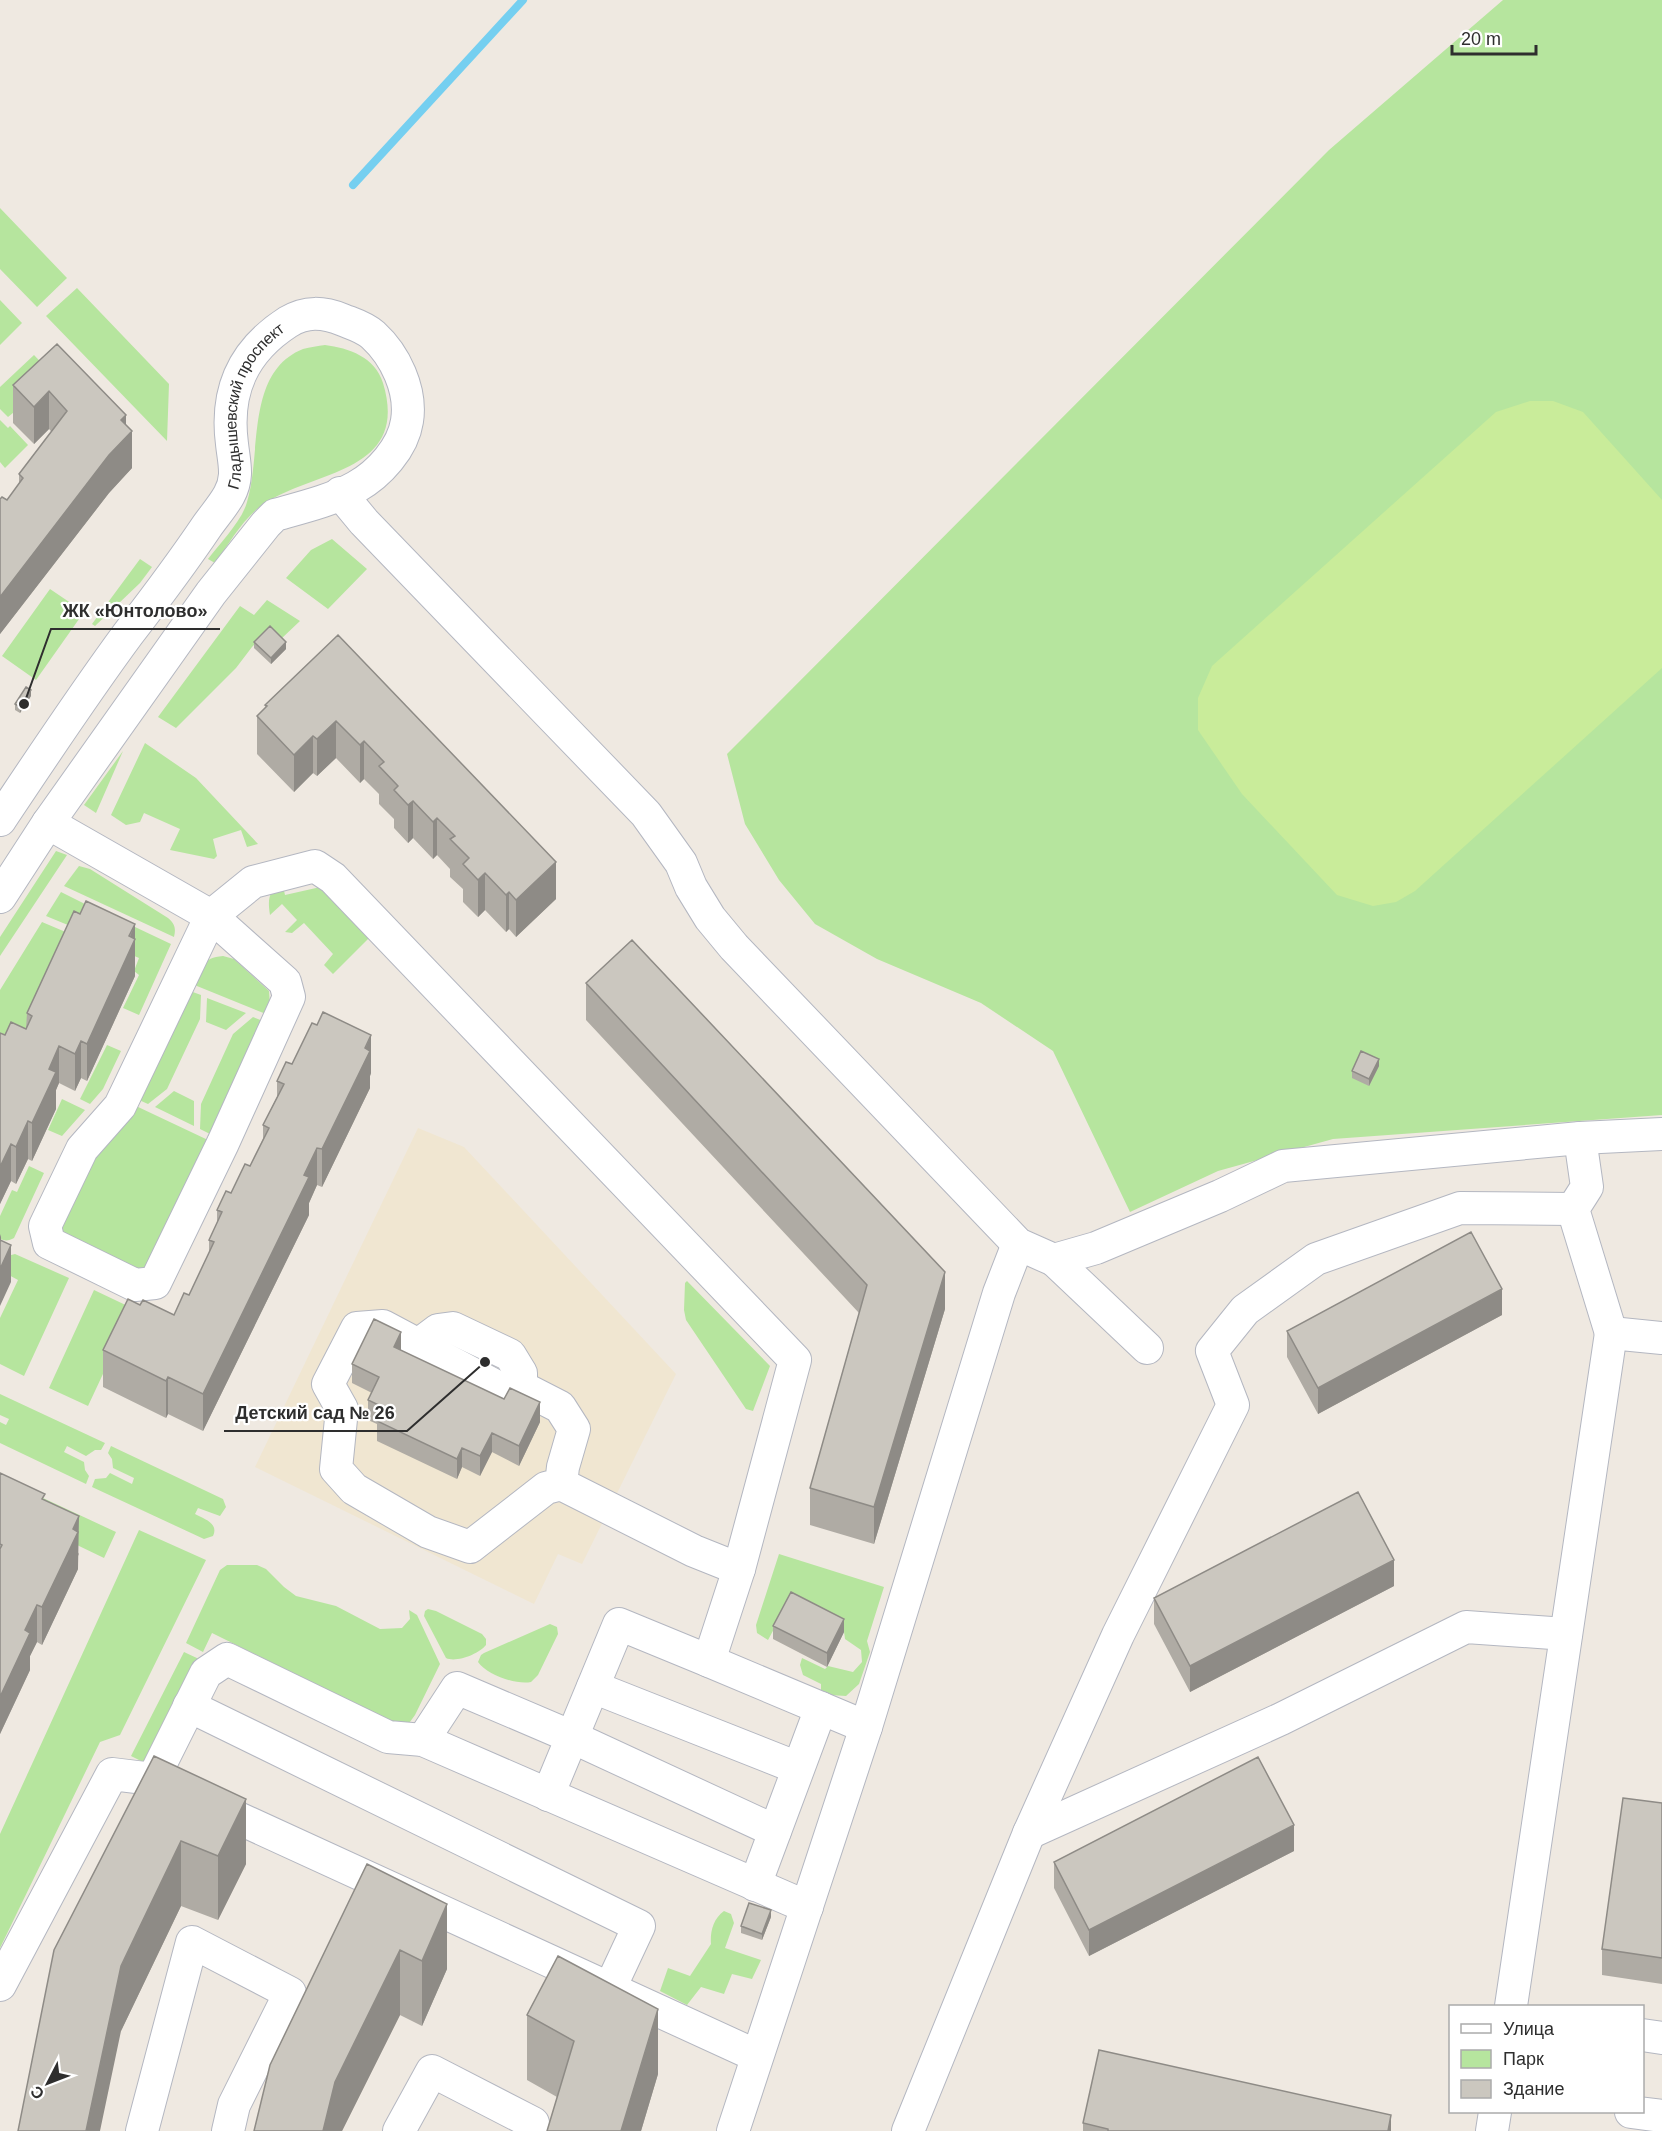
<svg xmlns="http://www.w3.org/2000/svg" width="1662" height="2131" viewBox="0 0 1662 2131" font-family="Arial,sans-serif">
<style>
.education{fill:#f0e6d1}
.green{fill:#b6e59e}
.pitch{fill:#c9ec9a}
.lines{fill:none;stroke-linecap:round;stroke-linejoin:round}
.stream{stroke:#75cff0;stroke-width:8}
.minor-casing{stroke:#b4b7c1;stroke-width:34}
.minor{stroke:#fff;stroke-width:32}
.wall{fill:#afaba4}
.shaded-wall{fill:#8e8b86}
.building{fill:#cbc7bf;stroke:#8e8b86;stroke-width:1.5}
.labels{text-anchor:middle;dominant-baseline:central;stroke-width:4.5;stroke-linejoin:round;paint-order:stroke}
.street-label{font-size:16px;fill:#2e2e2e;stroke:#fff}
.leader{fill:none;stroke:#2e2e2e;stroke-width:2}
.callout-dot{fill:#2e2e2e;stroke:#fff;stroke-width:2}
.callout-label{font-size:18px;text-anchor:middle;font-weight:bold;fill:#2e2e2e;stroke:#fff;stroke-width:4.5;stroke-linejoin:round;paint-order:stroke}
</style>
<rect width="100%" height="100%" fill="#efe9e1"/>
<path class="education" d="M418 1128 464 1147 676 1374 582 1564 558 1554 534 1604 255 1467Z"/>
<path class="green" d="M1503 0H1662V1115L1333 1139 1218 1171 1130 1212 1053 1051 981 1003 877 959 815 924 779 880 745 824 727 754 1329 150Z
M0 208 67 278 37 307 0 269Z
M77 288 169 384 167 441 46 316Z
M0 300 22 323 0 345Z
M325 345C349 348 375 357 383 383 411 475 309 470 261 506 242 520 229 544 215 563L208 559C220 543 242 521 247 502 262 454 245 372 303 349 310 347 318 346 325 345Z
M34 355 56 378 8 417 0 409V387Z
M0 420 8 428 10 426 28 445 5 468 0 462Z
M332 539 367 569 328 609 286 578 311 550Z
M140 559 152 567 140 583 95 626 92 624Z
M50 589 84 612 36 680 2 656Z
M267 600 300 621 281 639 269 629 252 647 236 668 176 728 158 717 240 606 254 615Z
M145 743 196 778 258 844 247 847 241 830 213 839 217 856 214 859 170 850 180 829 144 813 140 822 126 825 111 815Z
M123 751 96 813 84 805Z
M56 851 67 855 0 956V937Z
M79 866 90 869 168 918C175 924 176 928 174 937L64 886Z
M281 878 285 895 325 886 373 934 333 974 324 965 333 954 304 923 292 933 285 932 297 920 282 904 270 915C267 896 270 893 281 878Z
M61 892 91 907 80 930 46 916Z
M99 910 171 944 139 1015 123 1008 139 975 134 971 139 958 86 935Z
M42 922 75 936 18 1058 0 1065V990Z
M223 956 234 959 269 991 270 1005 266 1014 192 984C202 967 202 958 223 956Z
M190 991 201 995 200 1019 167 1089 148 1104 139 1100Z
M207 998 246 1013 226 1030 206 1022Z
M253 1017 263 1021 210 1134 200 1129 201 1104 233 1034Z
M107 1045 121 1051 103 1089 90 1104 80 1099Z
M174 1091 194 1101V1126L155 1107Z
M62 1099 85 1110 62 1136 48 1130Z
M136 1106 208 1140 145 1269 137 1270 63 1233 61 1225 95 1153Z
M29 1166 44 1173 14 1238C9 1241 5 1241 0 1239V1216L12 1190 17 1192Z
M15 1254 69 1278 24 1376 0 1364V1318L18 1280 7 1274 0 1258Z
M687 1281 770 1366 753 1411 746 1409 686 1320 684 1310 685 1283Z
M94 1290 155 1319 124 1329 88 1406 49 1388Z
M0 1394 105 1443 101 1450H95L86 1456 67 1446 64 1452 84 1462 85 1470 89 1476 86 1484 0 1443V1422L6 1425 9 1419 0 1415Z
M111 1446 223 1499 226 1507 220 1516 198 1508 195 1514C204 1519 219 1523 213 1536L204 1539 92 1487 95 1479 106 1478 110 1473 132 1484 134 1478 113 1468 112 1459 108 1453Z
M0 1478 116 1532 104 1558 50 1532Z
M139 1530 206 1560 120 1735 100 1742 0 1948V1834Z
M779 1554 884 1587 867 1641 870 1652 859 1684 846 1696 830 1695 821 1690V1684L803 1675 800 1665 802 1658 825 1669 828 1666 853 1672 862 1662 861 1650 845 1639 844 1631 788 1603 768 1640 757 1633 756 1625Z
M227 1565H257L266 1569 284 1587 296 1596 336 1606 380 1629 402 1628 410 1619 409 1610 417 1615 440 1664 415 1715 407 1726 399 1725 212 1633 203 1652 186 1643 220 1570Z
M428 1609 436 1611 482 1634 486 1639V1645C479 1654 456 1663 446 1658L424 1616 425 1611Z
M550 1624 557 1627 558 1634 538 1675 531 1682C516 1685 487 1675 478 1662L481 1655 484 1653Z
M184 1652 199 1659 149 1765 131 1756Z
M724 1911 731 1914 734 1923 725 1948 761 1960 752 1979 732 1974 724 1994 701 1987 687 2005 660 1991 668 1968 690 1976 711 1944C710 1932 713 1919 724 1911Z"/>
<path class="pitch" d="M1530 401H1553L1583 412 1662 500V668L1415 891 1396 902 1373 906 1337 895 1242 794 1198 730V698L1212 666 1496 412Z"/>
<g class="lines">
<path class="stream" d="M353 185 523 0"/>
<g class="minor-casing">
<g id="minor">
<path d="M340 493 364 522 646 814 681 863 691 887 710 918 734 947 1018 1244 1054 1260 1096 1248 1220 1196 1283 1166 1580 1138 1662 1134"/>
<path id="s1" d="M0 820C42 757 83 695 128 634 155 599 182 563 207 526 214 516 223 506 229 495 239 477 234 463 232 444 225 391 243 351 288 322 306 311 323 312 343 320 353 324 364 327 373 335 395 355 412 390 407 421 403 448 379 474 356 487 333 500 300 508 275 515L266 524 211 593 48 823 0 897"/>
<path d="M48 823 211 916 285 982 289 997 223 1143 155 1283 135 1285 49 1243 45 1226 82 1149 120 1106 211 916 253 882 315 866 333 878 795 1360 739 1569 709 1661 866 1727"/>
<path d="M1580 1138 1587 1187 1573 1209 1611 1333"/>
<path d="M1054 1260 1147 1348"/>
<path d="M418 1345 438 1330 453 1328 510 1355 521 1373V1387"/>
<path d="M561 1484 546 1488 470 1547 428 1532 354 1489 336 1469 342 1409 328 1384 357 1328 383 1326 503 1390 521 1387 560 1407 574 1429 563 1467 561 1484 694 1551 739 1569"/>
<path d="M593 1687 798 1768"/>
<path d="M189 1706 639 1926 610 1988"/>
<path d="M423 1740 457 1688 572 1737 775 1831"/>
<path d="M153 1779 206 1673 227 1659 388 1737 423 1740 807 1907"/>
<path d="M548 1795 619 1624 709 1661"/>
<path d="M1029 1833 1281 1719 1466 1627 1566 1634"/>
<path d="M755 1885 821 1708"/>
<path d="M0 1985 112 1774 153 1779 757 2056"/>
<path d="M1511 2006 1611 1333 1662 1338"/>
<path d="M1642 2035 1662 2038"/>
<path d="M1631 2112 1662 2116"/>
<path d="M142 2131 192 1942 290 1993 234 2105 228 2131"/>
<path d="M399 2131 432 2071 533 2123 531 2131"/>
<path d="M733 2131 866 1727 999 1293 1018 1244"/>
<path d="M908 2131 1029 1833 1118 1635 1233 1405 1212 1351 1245 1310 1316 1259 1460 1208 1573 1209"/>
<path d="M1492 2131 1495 2112"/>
</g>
</g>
<use href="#minor" class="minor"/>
</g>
<path class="wall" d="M57 344 126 425 132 468 109 493 0 634V499L7 500 19 484V474L52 432 49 429 34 444 13 423V385Z
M338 635 556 899 516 937 509 929 506 932 485 910 478 917 463 902V889L450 877V869L437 855 433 859 413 838 408 843 394 828V819L379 804V794L364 779 360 783 336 758 317 776 313 773 294 792 257 754V716L265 709V705Z
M254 642 286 649 271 664 254 648Z
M31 696 20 713 15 710V704Z
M80 914 135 924V976L87 1081 81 1078 75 1091 59 1083 56 1090V1109L32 1161 28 1159 16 1184 11 1181 0 1204V1033L5 1035 26 1029 27 1013Z
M586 983 945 1309 874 1544 810 1525V1488L859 1313 586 1020Z
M292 1064 371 1073 370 1076V1088L322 1187 317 1185 309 1203V1215L203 1431 168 1414 166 1418 103 1387V1350L140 1305 174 1315 189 1295 209 1253V1240L217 1223V1210L231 1193 250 1166 263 1139V1125L277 1097V1081Z
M1379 1066 1369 1086 1352 1078V1071Z
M1502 1315 1318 1414 1287 1357V1331Z
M401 1350 540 1422 519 1466 492 1452 480 1476 462 1467 457 1479 377 1441V1424L368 1420V1400L372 1393 352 1383V1364Z
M0 1473 45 1500 79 1554 78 1556V1569L42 1645 37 1642 30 1656V1670L0 1734Z
M1394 1586 1190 1692 1154 1624V1598Z
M773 1626 844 1632 827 1667 773 1639Z
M154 1756 246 1864 218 1920 181 1906 121 2031Z
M1662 1803V1984L1602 1975V1949Z
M1294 1851 1089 1956 1054 1888V1862Z
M367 1864 447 1969 422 2026 400 2015 342 2131H254Z
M771 1917 762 1940 741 1933V1926Z
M527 2015 658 2074 641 2131H547L557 2097 527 2080Z
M1083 2123 1391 2128V2131H1083Z"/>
<path class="shaded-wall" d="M49 391V429L34 444V407Z
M126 415V437L132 431V468L109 493 0 634V597L121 420Z
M286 642V649L271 664V658Z
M31 690V696L20 713V707Z
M336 721V758L317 776V739Z
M313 736V773L294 792V755Z
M364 741V779L360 783V745Z
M413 801V838L408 843V805Z
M437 818V855L433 859V822Z
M556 862V899L516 937V900Z
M485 873V910L478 917V880Z
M509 892V929L506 932V895Z
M135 924V976L87 1081V1044Z
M371 1035V1073L370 1076V1088L322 1187V1149Z
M81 1041V1078L75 1091V1054Z
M59 1046V1083L56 1090V1109L32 1161V1123L49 1069Z
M1379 1059V1066L1369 1086V1079Z
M28 1121V1159L16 1184V1147Z
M11 1144V1181L0 1204V1167Z
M317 1148V1185L309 1203V1215L203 1431V1394Z
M1 1234V1266L11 1245V1282L0 1306V1237Z
M945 1272V1309L874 1544V1507Z
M1502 1289V1315L1318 1414V1388Z
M401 1332V1352L394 1347Z
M168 1377V1414L166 1418V1381Z
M540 1402V1422L519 1466V1446Z
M492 1433V1452L480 1476V1456Z
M462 1448V1467L457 1479V1459Z
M79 1516 78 1569 42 1645V1607L73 1529Z
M1394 1560V1586L1190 1692V1666Z
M37 1605V1642L30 1656V1670L0 1734V1697L25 1630Z
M844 1619V1632L827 1667V1653Z
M246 1799V1864L218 1920V1856Z
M1294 1825V1851L1089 1956V1930Z
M181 1841V1906L121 2031 100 2131H86L121 1966Z
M447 1904V1969L422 2026V1961Z
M771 1910V1917L762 1940V1934Z
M400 1950V2015L342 2131H323L335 2082Z
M658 2009V2074L641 2131H621Z
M1391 2115V2131H1388Z"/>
<path class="building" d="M57 344 126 415 121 420 132 431 109 455 0 597V499L2 497 7 500 23 478 19 474 67 411 49 391 34 407 13 385Z
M270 626 286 642 271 658 254 642Z
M338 635 556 862 516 900 509 892 506 895 485 873 478 880 463 864 469 858 450 839 455 836 437 818 433 822 413 801 408 805 394 790 398 786 379 766 384 762 364 741 360 745 336 721 317 739 313 736 294 755 257 716 267 706 265 705Z
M26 687 31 690 20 707 15 704Z
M86 901 135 924 129 936 135 939 87 1044 81 1041 75 1054 59 1046 49 1069 56 1072 32 1123 28 1121 16 1147 11 1144 0 1167V1033L5 1035 11 1022 26 1029 32 1016 27 1013 74 911 80 914Z
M632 940 945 1272 874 1507 810 1488 867 1285 586 983Z
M323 1012 371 1035 365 1048 370 1051 322 1149 317 1148 304 1175 309 1177 203 1394 168 1377 166 1381 103 1350 128 1299 140 1305 143 1300 174 1315 184 1293 189 1295 214 1242 209 1240 222 1212 217 1210 226 1191 231 1193 245 1164 250 1166 269 1128 263 1125 284 1084 277 1081 286 1062 292 1064 312 1023 317 1025Z
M1361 1051 1379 1059 1369 1079 1352 1071Z
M1471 1232 1502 1289 1318 1388 1287 1331Z
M0 1240 11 1245 0 1269Z
M374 1319 401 1332 394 1347 504 1399 510 1388 540 1402 519 1446 492 1433 480 1456 462 1448 457 1459 377 1421 383 1407 368 1400 379 1377 352 1364Z
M0 1473 45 1494 42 1499 79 1516 73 1529 78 1532 42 1607 37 1605 25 1630 30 1633 0 1697V1549L2 1545 0 1544Z
M1358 1492 1394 1560 1190 1666 1154 1598Z
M791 1592 844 1619 827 1653 773 1626Z
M154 1756 246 1799 218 1856 181 1841 142 1922 121 1966 86 2131H18L54 1950Z
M1258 1757 1294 1825 1089 1930 1054 1862Z
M1623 1798 1662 1803V1958L1602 1949Z
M367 1864 447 1904 422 1961 400 1950 335 2082 323 2131H254L270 2065Z
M749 1903 771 1910 762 1934 741 1926Z
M558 1956 658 2009 621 2131H547L574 2041 527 2015Z
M1099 2050 1391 2115 1388 2131H1108V2129L1083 2123Z"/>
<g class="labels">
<g class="street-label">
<text stroke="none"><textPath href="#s1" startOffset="495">Гладышевский проспект</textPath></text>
</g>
</g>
<path class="leader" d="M24 704L51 629H220M485 1362L407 1431H224"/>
<g class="callout-dot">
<circle cx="24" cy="704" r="6"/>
<circle cx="485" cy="1362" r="6"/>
</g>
<g class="callout-label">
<text x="135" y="617">ЖК «Юнтолово»</text>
<text x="315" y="1419">Детский сад № 26</text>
</g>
<rect x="1449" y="2005" width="195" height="108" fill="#ffffff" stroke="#ababab" stroke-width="1.5"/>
<rect x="1461" y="2024" width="30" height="9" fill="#ffffff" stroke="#ababab" stroke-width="1.5"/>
<text x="1503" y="2035" font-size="18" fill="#2e2e2e">Улица</text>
<rect x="1461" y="2050" width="30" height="18" fill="#b6e59e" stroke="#ababab" stroke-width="1.5"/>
<text x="1503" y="2065" font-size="18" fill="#2e2e2e">Парк</text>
<rect x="1461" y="2080" width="30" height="18" fill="#cbc7bf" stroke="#ababab" stroke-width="1.5"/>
<text x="1503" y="2095" font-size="18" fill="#2e2e2e">Здание</text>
<g transform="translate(48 2083) rotate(228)" stroke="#ffffff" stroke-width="4.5" paint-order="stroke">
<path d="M0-4.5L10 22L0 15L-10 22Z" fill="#2e2e2e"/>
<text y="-9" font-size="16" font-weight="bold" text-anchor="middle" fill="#2e2e2e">С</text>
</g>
<path d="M1452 45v9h84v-9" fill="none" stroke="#2e2e2e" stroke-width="3"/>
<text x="1461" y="45" font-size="18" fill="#2e2e2e" stroke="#ffffff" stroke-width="4.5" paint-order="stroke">20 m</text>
</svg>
